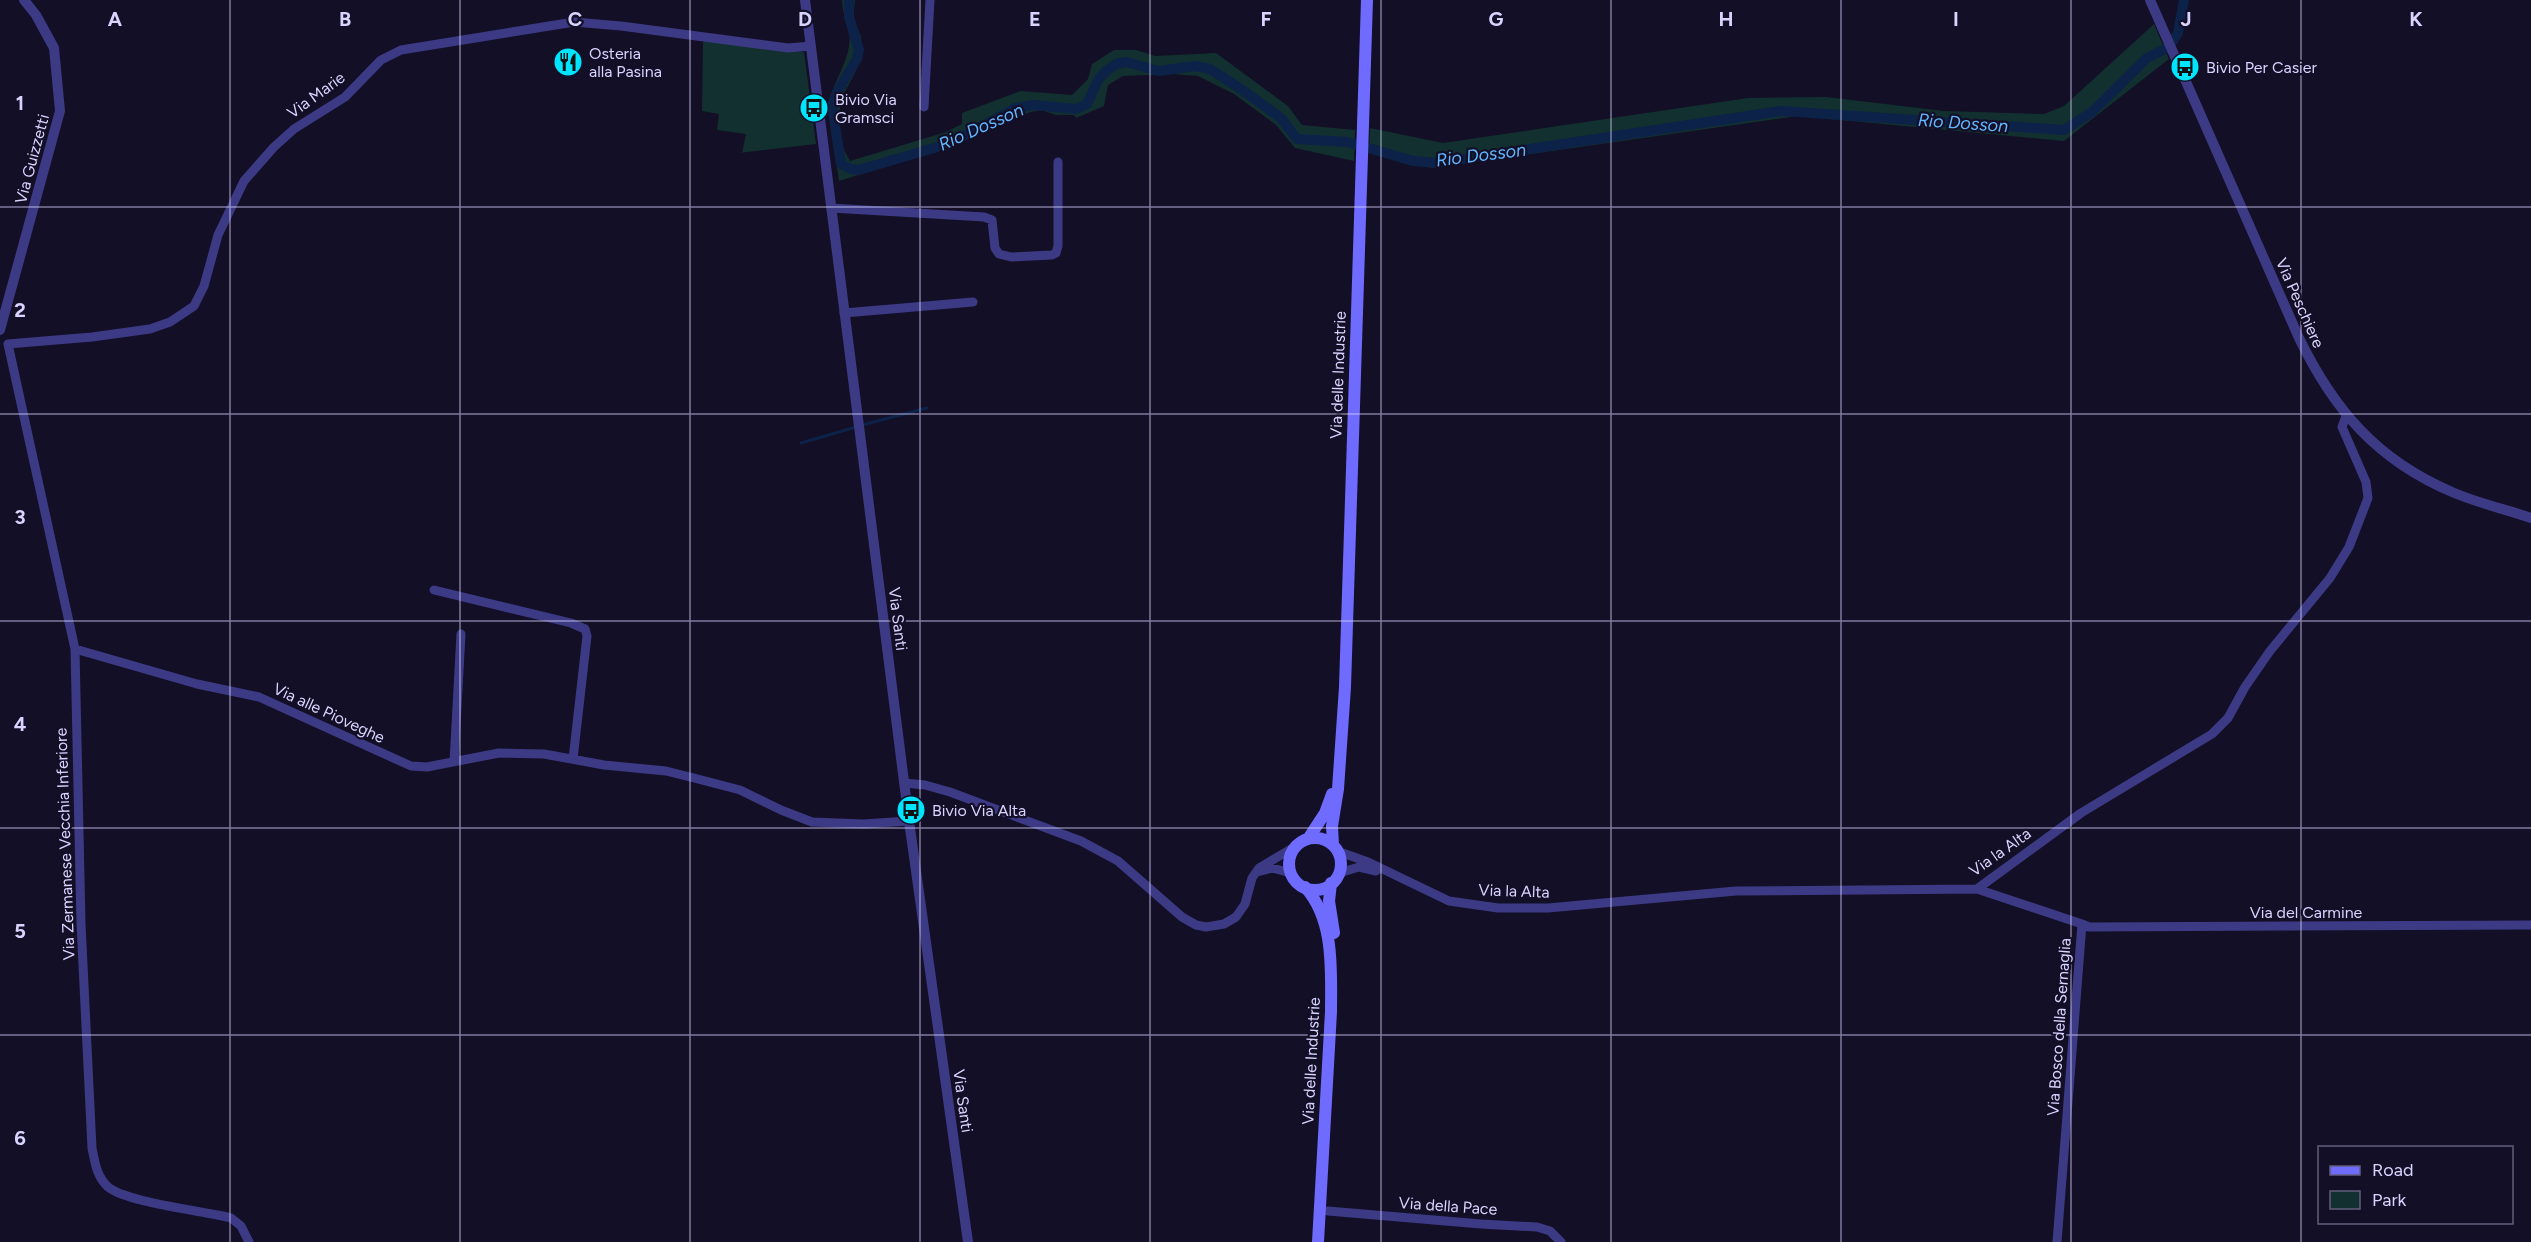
<svg xmlns="http://www.w3.org/2000/svg" width="2531" height="1242" viewBox="0 0 2531 1242" font-family="Figtree,sans-serif">
<style>
.green{fill:#12302f}
.lines{fill:none;stroke-linecap:round;stroke-linejoin:round}
.stream{stroke:#0c2248;stroke-width:3}
.canal{stroke:#0c2248;stroke-width:10}
.minor{stroke:#3d3a85;stroke-width:9}
.tertiary{stroke:#3d3a85;stroke-width:10}
.secondary{stroke:#6f6bff;stroke-width:12}
.grid{fill:none;stroke:#d9d4ff;stroke-width:1.5;stroke-opacity:0.55}
.labels{text-anchor:middle;dominant-baseline:central;stroke-width:4.5;stroke-linejoin:round;paint-order:stroke}
.poi-label{font-size:16px;fill:#d9d4ff;stroke:#130f26;text-anchor:start}
.street-label{font-size:16px;fill:#d9d4ff;stroke:#130f26}
.water-label{font-size:18px;font-style:italic;fill:#62b6ff;stroke:#130f26}
.grid-label{font-size:20px;text-anchor:middle;font-weight:bold;fill:#d9d4ff;stroke:#130f26;stroke-width:4.5;stroke-linejoin:round;paint-order:stroke}
</style>
<rect width="100%" height="100%" fill="#130f26"/>
<path class="green" d="M842 0H855L853 19 861 36 862 53 855 73 843 95 837 122 844 150 850 161 946 132 962 124V113L1021 91 1072 95 1088 79 1092 64 1114 50H1136L1155 56 1216 53 1288 106 1302 125 1355 130 1354 161 1295 148 1276 125 1234 94 1198 76 1173 74 1123 76 1108 85 1104 106 1076 118 1074 115H1056L1041 110 1031 112 989 126 952 146 839 181C837 164 827 115 829 102 834 78 853 58 849 31 847 20 842 12 842 0Z
M2154 24 2169 59 2064 141 1798 116 1433 168 1409 165 1369 153 1370 128 1443 143 1748 98 1826 97 1944 111 2044 114 2064 106Z
M703 41 804 52 816 144 739 153H742L746 134 717 130 719 114 702 111Z"/>
<g class="lines">
<path class="stream" d="M862 425 927 408
M801 443 856 427"/>
<path class="canal" d="M849 0V17L859 50 857 59 837 92 832 105 841 164 851 169 859 170 934 148 960 138 1016 108 1033 105 1076 109 1087 104 1098 80 1106 71 1116 64 1126 62 1159 71 1195 66 1210 69 1241 89 1281 118 1297 139 1347 142 1414 161 1437 163 1781 111 2064 130 2092 112 2147 58 2169 47 2178 33 2184 0"/>
<path class="minor" d="M924 107 930 0
M831 208 984 217 992 220 995 248 999 254 1011 257 1052 255 1056 253 1058 246V162
M844 313 973 302
M8 344 75 649 81 924 92 1148C95 1162 96 1175 107 1186 123 1202 204 1211 231 1218L241 1226 249 1242
M8 344 92 337 150 329 170 322 194 306 204 286 218 235 244 181 274 147 294 129 345 97 381 60 401 50 574 22 621 26 788 48 811 46
M434 590 571 623 585 629 587 636 573 759
M75 649 197 684 259 697 411 766 427 767 499 753 544 754 604 765 666 771 694 778 740 790 781 810 812 822 863 824 909 821
M454 762 461 634
M904 783 925 785 950 792 1081 841 1118 861 1182 917 1196 925 1206 927 1224 924 1236 917 1245 904 1252 878 1259 868 1296 846
M1337 851 1368 862 1449 901 1498 908H1548L1736 891 1977 889 2081 813 2212 734 2228 718 2245 687 2270 651 2330 578 2349 547 2368 498 2366 482 2342 427 2346 416
M1257 872 1272 868 1291 873
M1339 873 1359 867 1376 871
M1977 889 2082 924 2057 1242
M2082 924 2089 927 2531 925
M1328 1211 1481 1224 1537 1227 1550 1231 1561 1242"/>
<path class="tertiary" d="M805 0 909 821 968 1242
M2150 0 2299 338C2334 410 2377 460 2452 492 2477 503 2505 509 2531 518
M0 330 60 111 54 48 36 15 24 0"/>
<path class="secondary" d="M1289 864a26 26 0 1 1 52 0a26 26 0 1 1-52 0Z
M1308 839 1325 813 1332 794
M1333 845 1332 826 1338 789 1345 687 1367 0
M1331 883 1329 901 1334 933
M1305 887C1335 920 1331 971 1331 1012L1318 1242"/>
</g>
<path class="grid" d="M230 0V1242M460 0V1242M690 0V1242M920 0V1242M1150 0V1242M1381 0V1242M1611 0V1242M1841 0V1242M2071 0V1242M2301 0V1242M0 207H2531M0 414H2531M0 621H2531M0 828H2531M0 1035H2531"/>
<defs>
<g id="restaurant-disc" transform="scale(1.5)"><circle r="9.5" fill="#00e5ff" stroke="#130f26"/><path d="M-5-6h1v4h1v-4h1v4h1v-4h1v5L-1.5 .5V6h-2V.5L-5-1ZM5-6V6H3V1.5H1.5Q1.5-4 5-6Z" fill="#111"/></g>
<g id="bus-disc" transform="scale(1.5)"><circle r="9.5" fill="#00e5ff" stroke="#130f26"/><path d="M-5-6H5V4H4V6H2V4H-2V6H-4V4H-5ZM-3.5-4V0h7V-4ZM-3.5 1.2v1.5H-2V1.2ZM2 1.2v1.5H3.5V1.2Z" fill="#111"/></g>
</defs>
<g fill-rule="evenodd">
<use href="#restaurant-disc" x="568" y="62"/>
<use href="#bus-disc" x="2185" y="67"/>
<use href="#bus-disc" x="814" y="108"/>
<use href="#bus-disc" x="911" y="810"/>
</g>
<g class="labels">
<g class="poi-label">
<text x="589" y="53">Osteria<tspan x="589" dy="18">alla Pasina</tspan></text>
<text x="2206" y="67">Bivio Per Casier</text>
<text x="835" y="99">Bivio Via<tspan x="835" dy="18">Gramsci</tspan></text>
<text x="932" y="810">Bivio Via Alta</text>
</g>
<g class="street-label">
<text transform="translate(316 95) rotate(-36)">Via Marie</text>
<text transform="translate(32 159) rotate(-75)">Via Guizzetti</text>
<text transform="translate(2300 303) rotate(66)">Via Peschiere</text>
<text transform="translate(1338 375) rotate(-88)">Via delle Industrie</text>
<text transform="translate(898 619) rotate(83)">Via Santi</text>
<text transform="translate(329 713) rotate(25)">Via alle Pioveghe</text>
<text transform="translate(65 844) rotate(-92)">Via Zermanese Vecchia Inferiore</text>
<text transform="translate(2000 852) rotate(-35)">Via la Alta</text>
<text transform="translate(1514 891) rotate(2)">Via la Alta</text>
<text x="2306" y="912">Via del Carmine</text>
<text transform="translate(2059 1027) rotate(-86)">Via Bosco della Sernaglia</text>
<text transform="translate(1311 1061) rotate(-87)">Via delle Industrie</text>
<text transform="translate(963 1101) rotate(82)">Via Santi</text>
<text transform="translate(1448 1206) rotate(4)">Via della Pace</text>
</g>
<g class="water-label">
<text transform="translate(1963 123) rotate(4)">Rio Dosson</text>
<text transform="translate(981 127) rotate(-24)">Rio Dosson</text>
<text transform="translate(1481 155) rotate(-7)">Rio Dosson</text>
</g>
</g>
<g class="grid-label">
<text x="115" y="26">A</text>
<text x="345" y="26">B</text>
<text x="575" y="26">C</text>
<text x="805" y="26">D</text>
<text x="1035" y="26">E</text>
<text x="1266" y="26">F</text>
<text x="1496" y="26">G</text>
<text x="1726" y="26">H</text>
<text x="1956" y="26">I</text>
<text x="2186" y="26">J</text>
<text x="2416" y="26">K</text>
<text x="20" y="110">1</text>
<text x="20" y="317">2</text>
<text x="20" y="524">3</text>
<text x="20" y="731">4</text>
<text x="20" y="938">5</text>
<text x="20" y="1145">6</text>
</g>
<rect x="2318" y="1146" width="195" height="78" fill="#130f26" stroke="#625e7d" stroke-width="1.5"/>
<rect x="2330" y="1166" width="30" height="9" fill="#6f6bff" stroke="#625e7d" stroke-width="1.5"/>
<text x="2372" y="1176" font-size="18" fill="#d9d4ff">Road</text>
<rect x="2330" y="1191" width="30" height="18" fill="#12302f" stroke="#625e7d" stroke-width="1.5"/>
<text x="2372" y="1206" font-size="18" fill="#d9d4ff">Park</text>
</svg>
